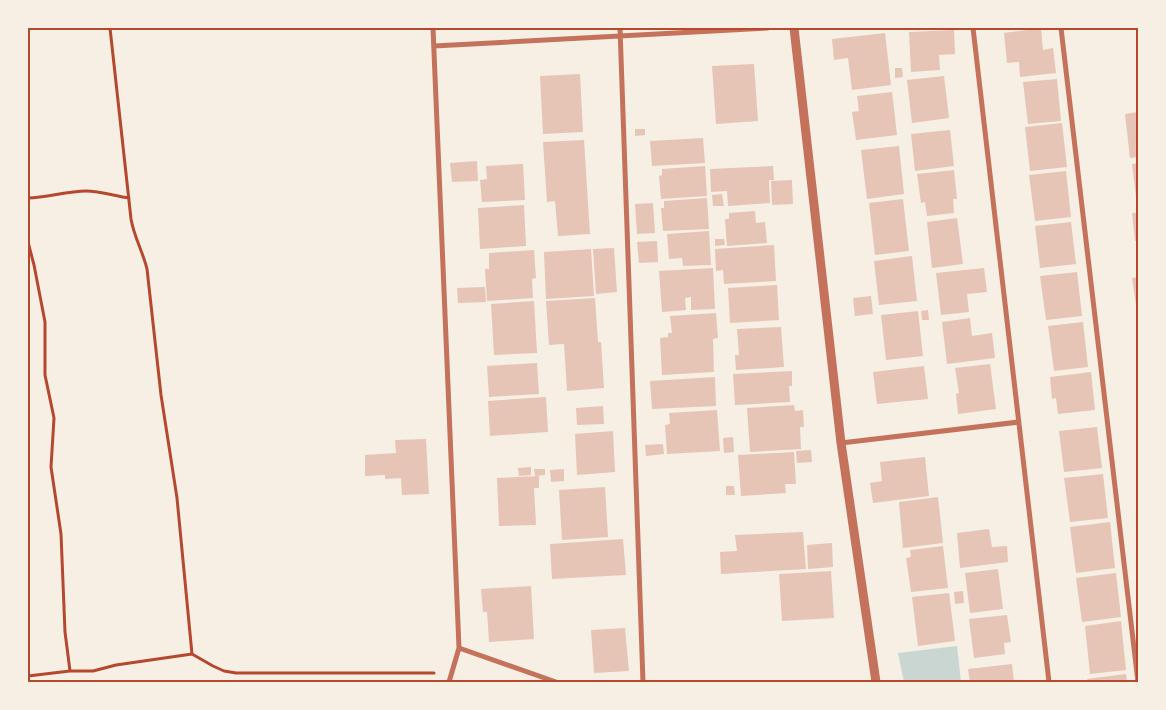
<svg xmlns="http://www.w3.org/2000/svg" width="1166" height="710" viewBox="0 0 1166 710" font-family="Georgia,serif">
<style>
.water{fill:#c9d6d2}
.building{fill:#e6c5b7}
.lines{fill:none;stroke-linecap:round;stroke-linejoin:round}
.path{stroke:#b5482f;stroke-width:3}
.minor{stroke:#c5725c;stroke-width:5}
.tertiary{stroke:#c5725c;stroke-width:9}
.neatline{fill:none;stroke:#b5482f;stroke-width:2}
</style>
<rect width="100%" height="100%" fill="#f6efe4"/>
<path class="water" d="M957 646 961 682H904L898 653Z"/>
<path class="building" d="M1041 28 1043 50 1053 48 1056 73 1020 77 1019 62 1007 63 1004 33Z
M954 30 955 54 939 55 940 70 911 72 909 32Z
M885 33 891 85 852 90 848 58 834 60 832 39Z
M754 64 758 121 716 124 712 66Z
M895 68H902L903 77 895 78Z
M580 74 583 132 543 134 540 76Z
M944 76 949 118 912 123 907 80Z
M1057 79 1061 121 1028 124 1023 82Z
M892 92 897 135 856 140 852 112 859 111 857 96Z
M1138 112V157L1130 158 1125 114Z
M1062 123 1067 167 1030 171 1025 127Z
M635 129H645V135L635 136Z
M950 130 954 166 915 171 911 134Z
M703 138 705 163 652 166 650 141Z
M584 140 590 234 558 236 555 201 547 202 543 142Z
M899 146 904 194 867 199 861 150Z
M477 161 478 181 452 182 450 163Z
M1138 163V205H1137L1132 164Z
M523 164 525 200 482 202 480 180 487 179 486 166Z
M705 166 707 196 661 199 659 176 662 175V169Z
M773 166 774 180H769L770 203 728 206 727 191 711 192 710 169Z
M954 170 957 199H953L954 213 927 216 925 202 921 203 917 174Z
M1066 171 1071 217 1035 221 1029 175Z
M792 180 793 204 772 205 771 181Z
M722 194 724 206H713L712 195Z
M707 198 709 229 663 231 661 208H664V201Z
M903 199 909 251 875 255 869 203Z
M653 203 655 233 637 234 635 204Z
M524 205 526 246 480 249 478 208Z
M755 211 756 223 765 222 767 243 727 246 725 219H729V213Z
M1132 213H1138V241H1135Z
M957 218 963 264 932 268 927 222Z
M1071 222 1076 264 1040 268 1035 226Z
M709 231 711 265 683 266 682 258 669 259 667 234Z
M715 239H724L725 245 715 246Z
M657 241 658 262 639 263 637 242Z
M774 245 776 281 724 284 723 270 716 271 715 249Z
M614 248 617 292 596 294 593 249Z
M591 249 594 296 546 299 544 252Z
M534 250 536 278 532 279 533 298 487 301 485 269H489V253Z
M912 256 917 301 879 305 874 261Z
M713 268 715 309 691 310V297L685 298 686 310 662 312 659 271Z
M984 268 987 292 967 294 969 312 941 315 936 273Z
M1077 272 1082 316 1046 320 1040 276Z
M1138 277V305H1136L1132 278Z
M777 285 779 320 730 323 728 288Z
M485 287 486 302 458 303 457 288Z
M871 296 873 314 855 316 853 298Z
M595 298 598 342H601L604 388 567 391 564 344 549 345 546 301Z
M534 301 537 353 494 355 491 304Z
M928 310 929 320H922L921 311Z
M918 311 923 356 886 360 881 315Z
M716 313 718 338 713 339 714 372 662 375 660 338 668 337V333H672L670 316Z
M970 318 972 336 992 333 995 358 947 364 942 322Z
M1083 322 1088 367 1054 371 1048 326Z
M781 327 784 367 736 370 735 355H739L737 329Z
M537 363 539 394 489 397 487 366Z
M990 364 996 409 958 414 956 394 959 393 955 368Z
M924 366 928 399 877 404 873 372Z
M792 371V386H789L790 402 735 405 733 374Z
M1091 372 1095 410 1058 414 1056 398 1052 399 1050 377Z
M715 377 716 406 652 409 650 381Z
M546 397 548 432 490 436 488 401Z
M794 405 795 411 803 410 804 427H800L801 449 750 452 747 408Z
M603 406 604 424 577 425 576 408Z
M717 410 720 451 667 454 665 425 670 424 669 413Z
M1097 427 1102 468 1064 472 1059 431Z
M613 431 615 472 577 475 575 434Z
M733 437 734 452 724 453 723 438Z
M426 439 429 494 402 495 401 478 385 479V475L365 476V455L396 453 395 440Z
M663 444 664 454 646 456 645 445Z
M811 450 812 462 797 463 796 451Z
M794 452 796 484H785L786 493 741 496 738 455Z
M925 457 929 496 873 503 870 483 882 481 880 462Z
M531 467V475L519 476 518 468Z
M534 469H545V475L535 476Z
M564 469V481L551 482 550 470Z
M1103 474 1108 518 1070 522 1064 478Z
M539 476V488H534L536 525 499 526 497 478Z
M726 486H734L735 495H726Z
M605 487 608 537 562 540 559 490Z
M938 497 943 543 903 548 899 502Z
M1110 522 1115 568 1076 573 1070 527Z
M989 529 992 547 1007 546 1008 562 960 568 957 533Z
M803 532 806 569 721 574 720 552 737 551 735 535Z
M623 539 626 575 552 579 550 544Z
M832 543 833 567 808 569 807 545Z
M943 546 948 588 911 592 906 558 911 557 910 550Z
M998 569 1003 609 970 613 965 573Z
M831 571 834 618 782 621 779 574Z
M1116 573 1121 617 1082 622 1076 578Z
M531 586 534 639 489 642 487 612H483L481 589Z
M963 591 964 603 955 604 954 592Z
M949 593 955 641 918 646 912 597Z
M1007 615 1011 642 1004 643 1005 654 974 658 969 619Z
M1121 621 1126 670 1090 674 1085 626Z
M625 628 629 671 594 673 591 630Z
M1012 664 1014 682H970L968 669Z
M1126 674 1127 682H1088L1087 679Z"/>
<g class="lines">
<path class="path" d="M28 198C47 198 66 191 86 191 100 191 115 196 129 198
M28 242 34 265 45 322V375L54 418 51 467 61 534 65 632 70 671
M192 654 213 666 224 671 236 673H434
M28 676 70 671H93L116 665 192 654 177 498 161 395 147 269C143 252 134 237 131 219L110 28"/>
<path class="minor" d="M433 28 459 648
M620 28 643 682
M973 28 1049 682
M1061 28 1138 682
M434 46 768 28
M841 443 1019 422
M449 682 459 648 556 682"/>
<path class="tertiary" d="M794 28 841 443 876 682"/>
</g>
<rect width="1166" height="710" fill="none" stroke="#f6efe4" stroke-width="58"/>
<rect x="29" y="29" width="1108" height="652" class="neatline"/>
</svg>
